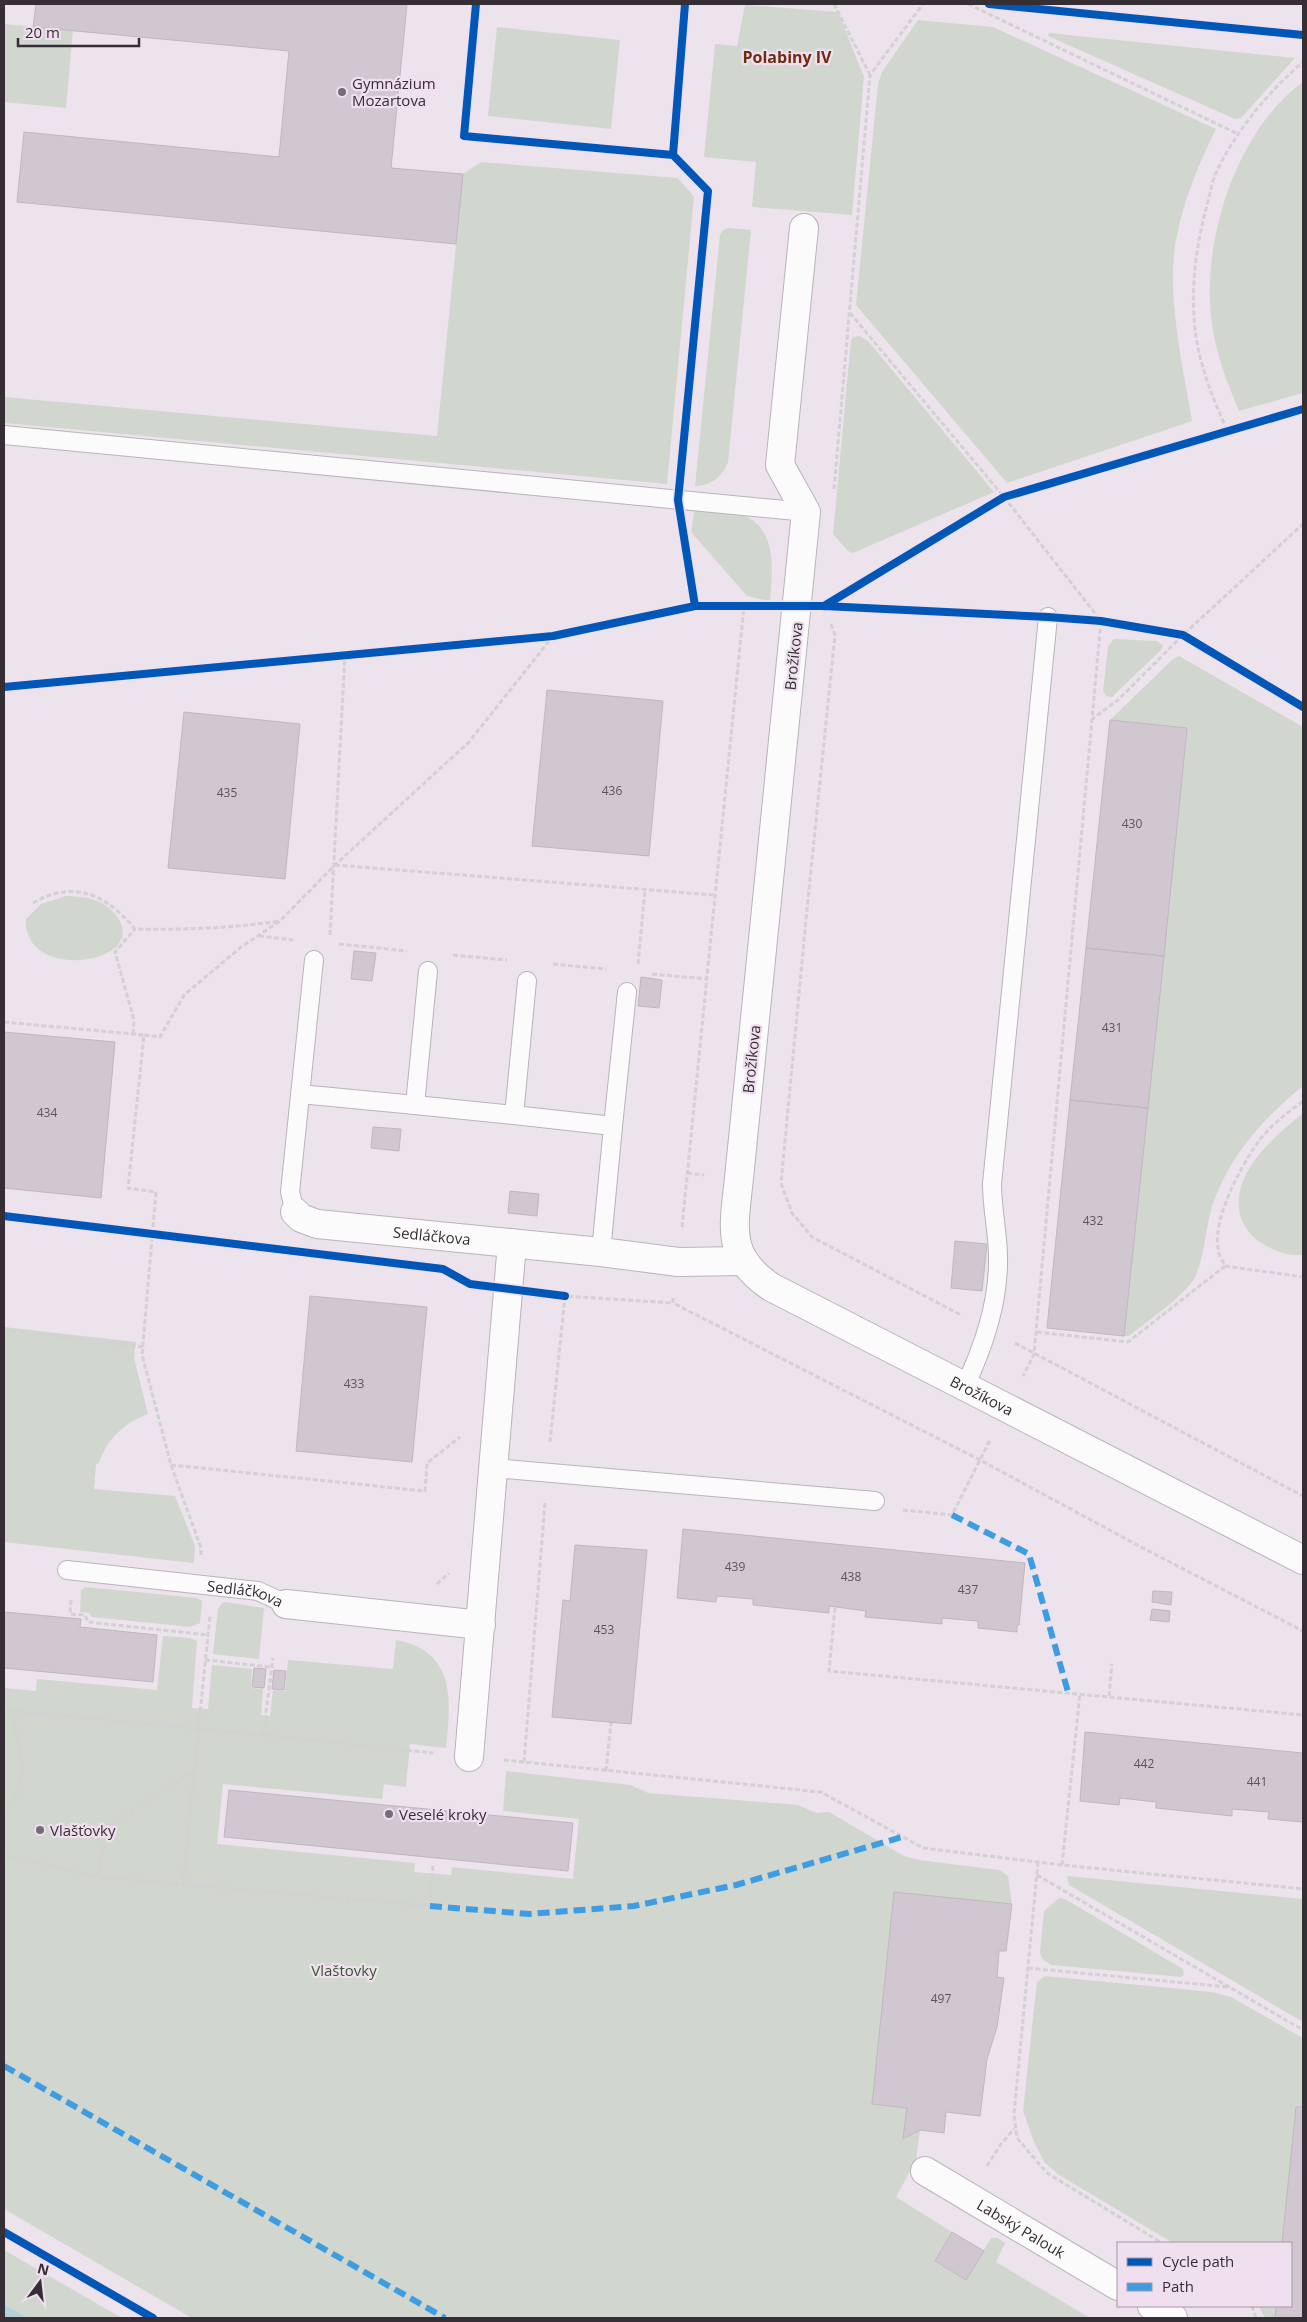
<svg xmlns="http://www.w3.org/2000/svg" width="1307" height="2322" viewBox="0 0 1307 2322" font-family="'Open Sans',sans-serif">
<style>
.green{fill:#d1d7ce}
.water{fill:#b6d2d8}
.building{fill:#d0c7d0;stroke:#bfb8bf}
.lines{fill:none;stroke-linecap:round;stroke-linejoin:round}
.lane-casing{stroke:#bab3ba;stroke-width:20}
.street-casing{stroke:#bab3ba;stroke-width:30}
.path{stroke:#d3d1d3;stroke-width:3;stroke-dasharray:5 2.5;stroke-linecap:butt}
.lane{stroke:#fcfbfc;stroke-width:18}
.street{stroke:#fcfbfc;stroke-width:28}
.quiet{stroke:#3e9de2;stroke-width:6;stroke-dasharray:12 6;stroke-linecap:butt}
.cycleway-casing{stroke:#f0dfef;stroke-width:11}
.cycleway{stroke:#0057b8;stroke-width:8}
.poi-dot{fill:#756d74;stroke:#f0dfef;stroke-width:2}
.labels{text-anchor:middle;dominant-baseline:central;stroke-width:4.5;stroke-linejoin:round;paint-order:stroke}
.number-label{font-size:12px;fill:#5c545b}
.poi-label{font-size:15px;fill:#352e34;stroke:#f0dfef;text-anchor:start}
.street-label{font-size:15px;fill:#352e34;stroke:#f0dfef}
.park-label{font-size:15px;fill:#37572e;stroke:#f0dfef}
.neighbourhood-label{font-size:16px;font-weight:bold;fill:#6d2d0e;stroke:#f0dfef}
</style>
<rect width="100%" height="100%" fill="#ece3ec"/>
<path class="green" d="M745 5 838 12 864 77 852 215 752 207 756 162 704 157 715 44 737 46Z
M918 20 993 27 1216 129C1199 163 1183 201 1176 240 1166 294 1183 367 1192 421L1007 483 856 305 878 84 882 72Z
M4 24 73 30 66 108 4 102Z
M497 27 620 40 611 129 488 116Z
M1049 33 1295 58 1241 118 1235 119 1048 36Z
M1303 82V393L1239 411C1227 382 1216 354 1212 324 1200 244 1236 130 1303 82Z
M481 162 678 178 694 197 667 484 4 423V397L437 436 463 174Z
M728 228 751 230 728 462C723 476 711 486 695 486L720 235 723 230Z
M860 336 868 341 994 492 853 553 848 551 833 534 851 340 854 337Z
M695 507C707 509 722 509 734 512 778 523 773 566 770 601L747 596 691 532Z
M1114 639 1157 641 1163 645 1162 649 1112 697 1106 696 1103 691 1108 646Z
M1179 656 1303 727V1086C1262 1119 1224 1162 1210 1214 1205 1235 1204 1258 1195 1277 1186 1295 1146 1322 1129 1336H1124L1187 728 1110 720 1172 660Z
M66 896C84 896 103 899 115 914 156 963 22 985 26 919L41 904Z
M1303 1113V1255C1286 1256 1271 1250 1257 1240 1249 1234 1243 1224 1240 1215 1231 1172 1274 1137 1303 1113Z
M4 1327 136 1342 134 1358 148 1414C124 1423 107 1439 99 1463L96 1464 94 1489 175 1496 195 1546 194 1563 4 1542Z
M85 1587 197 1598 202 1601 200 1623 191 1627 92 1617 89 1613 80 1612 81 1590Z
M226 1602 264 1608 259 1659 213 1654 218 1609 222 1603Z
M163 1636 190 1638 197 1641 192 1708 208 1709 212 1665 252 1669 251 1688 263 1689 261 1715 270 1716 273 1690 285 1691 288 1660 393 1669 396 1640C456 1651 451 1700 446 1748L410 1744 406 1787 384 1784 382 1799 223 1784 217 1844 415 1863 414 1872 451 1875 452 1867 573 1879 579 1819 503 1811 506 1771 631 1785 648 1793 798 1805 816 1813 829 1812 904 1856 919 1860 1000 1870 1008 1876 1012 1904 894 1892 872 2104 907 2108 904 2139 920 2130 916 2160 896 2197 952 2232 935 2262 966 2280 991 2238H998L1005 2243 996 2262 1090 2318H192L4 2209V1688L36 1691 37 1679 157 1690Z
M1067 1876 1303 1899V2022L1069 1885Z
M1059 1898 1065 1899 1183 1969 1184 1975 1181 1977 1052 1965C1046 1962 1041 1960 1040 1952L1044 1911Z
M1045 1976 1212 1992 1231 1997 1303 2038V2107H1296L1282 2243H1173L1059 2175 1045 2163 1034 2142 1023 2111 1036 1990 1037 1982Z
M4 2250 122 2318H28L4 2304Z
M1259 2306H1276L1275 2318H1265Z"/>
<path class="water" d="M4 2304 28 2318H4Z"/>
<path class="building" d="M36 4H407L391 168 463 174 456 244 17 202 24 132 279 157 289 51 33 27Z
M547 690 663 701 649 856 532 846Z
M184 712 300 724 285 879 168 868Z
M1110 720 1187 728 1164 956 1086 948Z
M1086 948 1164 956 1148 1108 1070 1100Z
M354 951 376 953 372 981 351 979Z
M641 977 662 980 659 1008 638 1006Z
M4 1032 115 1042 101 1198 4 1188Z
M1070 1100 1148 1108 1124 1336 1047 1328Z
M373 1127 401 1129 399 1151 371 1148Z
M510 1191 539 1194 537 1216 508 1213Z
M955 1241 987 1244 982 1291 951 1288Z
M310 1296 427 1307 412 1462 296 1451Z
M683 1529 1025 1563 1019 1625H1017V1632L978 1628V1621L942 1618V1624L865 1617 866 1611 829 1606V1613L753 1605V1599L717 1596 716 1602 677 1598Z
M575 1545 647 1550 631 1724 552 1717 563 1600 570 1601Z
M1153 1591 1172 1592 1171 1605 1152 1602Z
M1152 1609 1170 1611 1169 1622 1150 1620Z
M4 1612 81 1619 80 1627 157 1635 153 1682 4 1668Z
M254 1668 266 1669 264 1688 252 1687Z
M274 1670 286 1671 284 1690 272 1689Z
M1085 1732 1303 1753V1822L1268 1819 1269 1812 1232 1809V1816L1156 1808V1802L1120 1798 1119 1805 1080 1801Z
M229 1790 573 1823 568 1871 224 1837Z
M894 1892 1012 1904 1006 1951H999L997 1977 1004 1978 997 2027 987 2059 980 2116 946 2112 944 2133 920 2130 903 2139 907 2108 872 2104Z
M1296 2107H1303V2318H1275L1276 2306H1291V2243H1282Z
M952 2232 984 2251 966 2280 935 2261Z"/>
<g class="lines">
<g class="lane-casing">
<g id="lane">
<path d="M4 435 806 512"/>
<path d="M300 1094 415 1105 428 971"/>
<path d="M415 1105 514 1115 527 981"/>
<path d="M514 1115 613 1126 601 1252"/>
<path d="M613 1126 627 992"/>
<path d="M295 1212 290 1192 314 960"/>
<path d="M965 1386C984 1346 999 1302 998 1257 998 1233 992 1209 992 1184L1048 617"/>
<path d="M494 1468 875 1501"/>
<path id="s1" d="M67 1570 258 1591 286 1604"/>
</g>
</g>
<g class="street-casing">
<g id="street">
<path id="s2" d="M804 228 780 465 806 512 739 1178C734 1227 725 1256 771 1287L1303 1560"/>
<path id="s3" d="M295 1212 301 1218 317 1224 601 1252 678 1262 743 1261"/>
<path d="M286 1604 481 1625"/>
<path d="M469 1757 512 1243"/>
<path id="s4" d="M925 2171 1118 2286"/>
<path d="M1152 2306 1173 2318"/>
</g>
</g>
<path class="path" d="M476 4 464 136 673 155 708 191 681 471
M834 4 870 75
M968 4 1238 134
M989 4 1303 35
M673 155 685 4
M850 313 1004 497 1101 621 1034 1354 1023 1376
M1227 430C1214 401 1201 369 1196 337 1190 292 1195 251 1206 209 1209 198 1211 186 1215 175 1234 133 1268 92 1303 62
M834 489 870 75 923 4
M683 530 695 606
M833 601 1004 497 1303 409
M831 606 1019 615
M1078 619 1183 635 1303 707
M831 624 835 635 807 909 781 1183 792 1213 812 1237 961 1315
M4 687 553 636 695 606H762
M1091 720 1118 700 1183 635 1303 524
M335 865 715 895
M33 903C74 879 107 895 135 929 184 930 231 928 280 921
M330 935 345 655
M259 936 293 940
M339 944 407 951
M453 955 507 960
M553 964 606 969
M638 964 645 890
M652 974 707 979
M4 1022 144 1035
M133 1034 134 1020 115 952 135 929
M687 1173 704 1175
M4 1216 285 1250
M682 1227 744 606
M1225 1266 1303 1277
M451 1274 470 1284 475 1285
M543 1293 565 1296
M673 1298V1303L980 1460 1139 1546 1303 1631
M4 1330 143 1347
M1037 1332 1128 1342 1225 1266C1223 1261 1218 1254 1218 1248 1213 1219 1239 1170 1256 1145 1268 1127 1286 1114 1303 1101
M1015 1343 1303 1496
M550 1442 565 1296 673 1303
M171 1465 425 1491 427 1463 460 1437
M903 1510 952 1515 990 1440
M201 1555V1548L171 1465 142 1355 156 1192 128 1188 144 1035 160 1037 184 995 240 948 280 921 335 865 469 742 553 636
M437 1584 449 1573
M71 1600 70 1614 85 1615 88 1622 208 1635
M835 1608 829 1671 1303 1715
M205 1660 272 1667
M1109 1696 1112 1664
M4 1710 263 1735 433 1753
M263 1735 273 1658
M504 1760 821 1792 923 1848 1062 1865 1303 1889
M524 1762 545 1503
M606 1771 611 1723
M4 1810C35 1785 17 1743 12 1711
M4 1855 97 1877 430 1906 433 1864
M1038 1862 1014 2114 1017 2138 1047 2173 1162 2243
M1062 1865 1080 1693
M1037 1875 1303 2030
M97 1877 105 1840 121 1819 193 1771
M183 1883 210 1615
M1028 1968 1228 1987
M987 2166 1001 2144 1014 2129
M1252 2306 1256 2318"/>
<use href="#lane" class="lane"/>
<use href="#street" class="street"/>
<path class="quiet" d="M952 1515 1029 1554 1068 1692
M430 1906 529 1914 634 1906 736 1885 902 1837
M4 2066 445 2318"/>
<g class="cycleway-casing">
<path id="cycleway" d="M476 4 464 136 673 155 708 191 678 500 695 606
M989 4 1303 35
M673 155 685 4
M824 606 1004 497 1303 409
M4 687 553 636 695 606H824L1048 617 1101 621 1183 635 1303 707
M4 1216 443 1269 470 1284 565 1296
M4 2232 153 2318"/>
</g>
<use href="#cycleway" class="cycleway"/>
</g>
<g class="poi-dot">
<circle cx="342" cy="92" r="5"/>
<circle cx="389" cy="1814" r="5"/>
<circle cx="40" cy="1830" r="5"/>
</g>
<g class="labels">
<g class="number-label">
<text x="612" y="790">436</text>
<text x="227" y="792">435</text>
<text x="1132" y="823">430</text>
<text x="1112" y="1027">431</text>
<text x="47" y="1112">434</text>
<text x="1093" y="1220">432</text>
<text x="354" y="1383">433</text>
<text x="735" y="1566">439</text>
<text x="851" y="1576">438</text>
<text x="968" y="1589">437</text>
<text x="604" y="1629">453</text>
<text x="1144" y="1763">442</text>
<text x="1257" y="1781">441</text>
<text x="941" y="1998">497</text>
</g>
<g class="poi-label">
<text x="352" y="83">Gymnázium<tspan x="352" dy="17">Mozartova</tspan></text>
<text x="399" y="1814">Veselé kroky</text>
<text x="50" y="1830">Vlašťovky</text>
</g>
<g class="street-label">
<text transform="translate(793 656) rotate(-84)">Brožíkova</text>
<text transform="translate(751 1059) rotate(-84)">Brožíkova</text>
<text stroke="none"><textPath href="#s3" startOffset="141">Sedláčkova</textPath></text>
<text stroke="none"><textPath href="#s2" startOffset="1321">Brožíkova</textPath></text>
<text stroke="none"><textPath href="#s1" startOffset="180">Sedláčkova</textPath></text>
<text stroke="none"><textPath href="#s4" startOffset="112">Labský Palouk</textPath></text>
</g>
<g class="park-label">
<text x="344" y="1970">Vlaštovky</text>
</g>
<g class="neighbourhood-label">
<text x="787" y="57">Polabiny IV</text>
</g>
</g>
<rect width="1307" height="2322" fill="none" stroke="#352e34" stroke-width="10"/>
<rect x="1117" y="2242" width="175" height="65" fill="#f0dfef" stroke="#a598a4"/>
<rect x="1127" y="2258" width="25" height="8" fill="#0057b8" stroke="#a598a4"/>
<text x="1162" y="2267" font-size="15" fill="#352e34">Cycle path</text>
<rect x="1127" y="2283" width="25" height="8" fill="#3e9de2" stroke="#a598a4"/>
<text x="1162" y="2292" font-size="15" fill="#352e34">Path</text>
<g transform="translate(40 2282) rotate(15)" stroke="#f0dfef" stroke-width="4" paint-order="stroke">
<path d="M0-4L9 19L0 12L-9 19Z" fill="#352e34"/>
<text y="-8" font-size="14" font-weight="bold" text-anchor="middle" fill="#352e34">N</text>
</g>
<path d="M18 38v8h121v-8" fill="none" stroke="#352e34" stroke-width="2.5"/>
<text x="25" y="38" font-size="15" fill="#352e34" stroke="#f0dfef" stroke-width="4" paint-order="stroke">20 m</text>
</svg>
